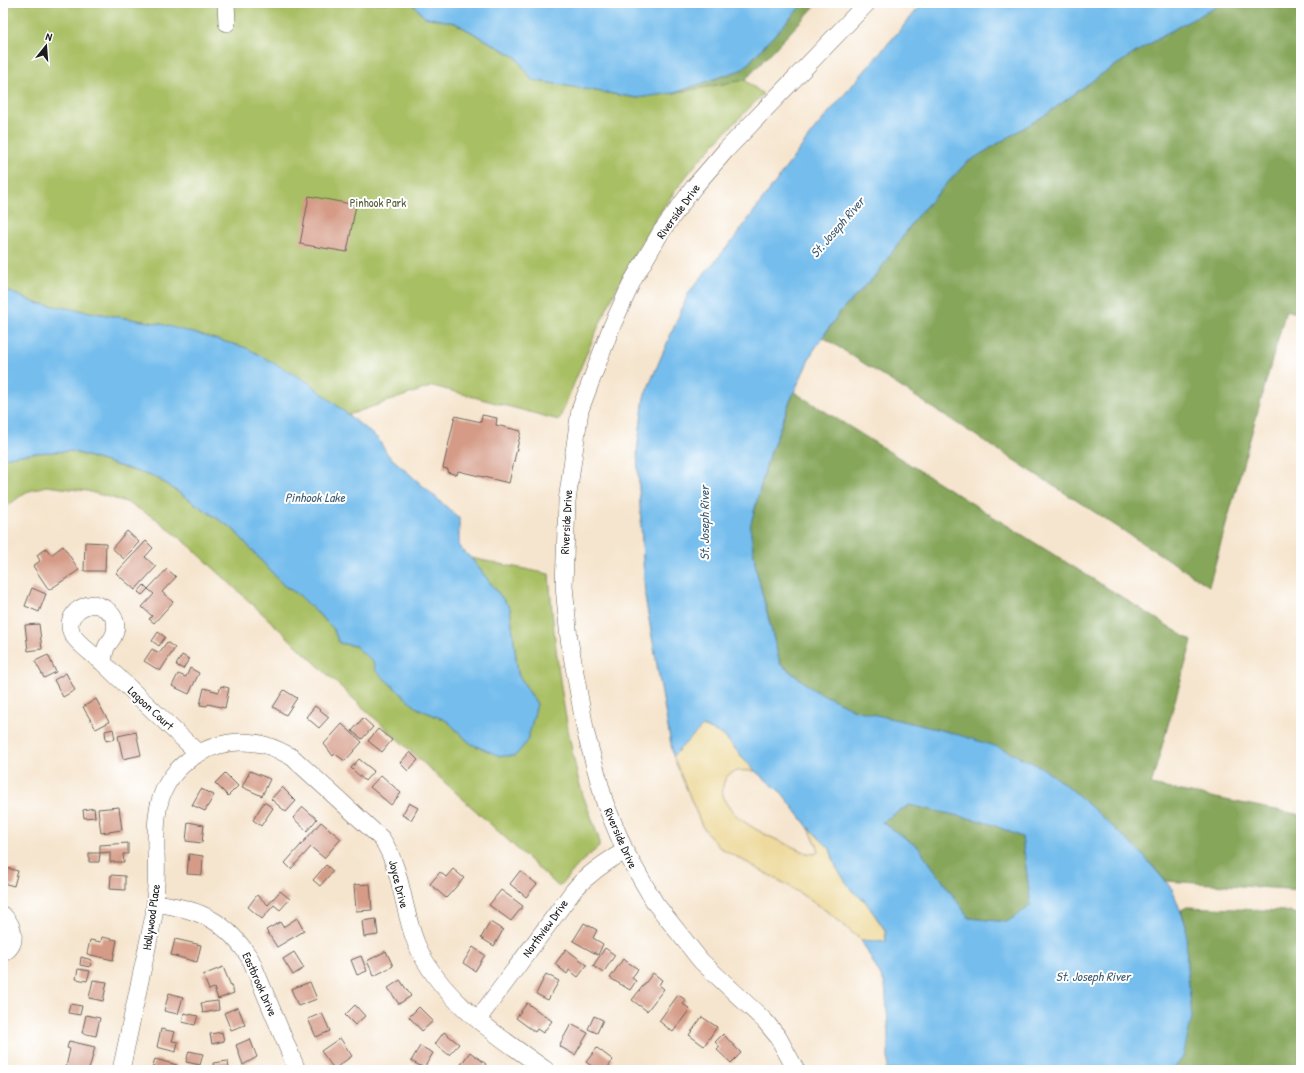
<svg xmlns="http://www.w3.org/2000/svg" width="1304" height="1073" viewBox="0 0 1304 1073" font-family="'Patrick Hand',sans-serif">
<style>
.green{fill:#a9bf64;stroke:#626e40}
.forest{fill:#86a65a;stroke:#51613b}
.sand{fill:#eeda9e;stroke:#857b5d}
.water{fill:#74bded;stroke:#486c84;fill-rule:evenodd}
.building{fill:#d59b87}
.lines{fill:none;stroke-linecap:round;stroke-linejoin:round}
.minor-casing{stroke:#68625a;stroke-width:18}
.minor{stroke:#fff;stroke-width:17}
.labels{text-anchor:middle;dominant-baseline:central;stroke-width:4;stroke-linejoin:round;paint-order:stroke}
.park-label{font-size:12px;fill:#545d39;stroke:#fff}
.street-label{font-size:12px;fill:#1c1c1c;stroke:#fff}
.water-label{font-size:13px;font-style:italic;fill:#3f5c70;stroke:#fff}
</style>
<rect width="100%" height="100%" fill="#fff"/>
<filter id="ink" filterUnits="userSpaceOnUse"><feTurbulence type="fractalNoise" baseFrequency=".025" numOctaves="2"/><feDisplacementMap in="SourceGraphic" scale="8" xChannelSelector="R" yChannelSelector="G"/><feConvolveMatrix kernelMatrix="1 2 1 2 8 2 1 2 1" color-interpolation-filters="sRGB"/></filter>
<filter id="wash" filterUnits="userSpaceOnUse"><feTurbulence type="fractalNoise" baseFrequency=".012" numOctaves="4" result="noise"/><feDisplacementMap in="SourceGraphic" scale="16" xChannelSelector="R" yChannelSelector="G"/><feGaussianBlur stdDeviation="0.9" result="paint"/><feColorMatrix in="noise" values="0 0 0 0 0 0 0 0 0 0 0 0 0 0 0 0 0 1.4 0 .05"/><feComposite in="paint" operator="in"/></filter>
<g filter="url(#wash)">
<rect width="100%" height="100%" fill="#f6e5ce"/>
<path class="green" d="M3 3H412L424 17 455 23 516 57 532 80 637 98 745 80 763 94C741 117 718 138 698 162 634 237 596 329 559 420L433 386 348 415 308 382 161 324 36 303 3 289Z
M71 451 157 478 233 529 283 585 299 595 333 628 339 643 355 646 373 662 376 671 417 708 447 721 471 744 537 704 518 674 510 608 471 558 549 574C554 644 563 714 579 782 584 801 593 820 599 839V847L581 862 559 887 357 702 191 547 155 518 126 502 87 491 46 486 26 492 3 509V458L34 453Z"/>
<path class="forest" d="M804 3H818L745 80 674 93 743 69Z
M1224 3H1301V314L1286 310 1209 586 823 337 839 313 877 274 917 216 966 163 1048 113 1099 76 1138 51 1178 27Z
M794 392 1192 641 1151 785 1301 815V890L1166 881 1141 853 1100 815 1071 789 1041 767 949 732 855 710 814 690 780 663 756 569 750 527 767 462Z
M909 805 986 822 1022 837 1032 905 1007 922 969 918 919 848 882 822Z
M1187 907 1285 911 1301 915V1070H1173L1183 1057 1187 968 1186 925 1181 910Z"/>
<path class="sand" d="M703 726 723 735 755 771C742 771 729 768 724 782 712 818 783 842 807 853L815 854 818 852V847L808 827 830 849 836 867 852 890 865 901 885 930 886 942 861 940 828 912 789 886 719 847 702 826 673 756Z"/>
<path class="water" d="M412 3H804L743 69 674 93 637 98 532 80 516 57 455 23 424 17Z
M923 3H1224L1178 27 1138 51 1099 76 1048 113 966 163 917 216 877 274 839 313 812 353 790 401 767 462 750 527 756 569 780 664 814 690 855 710 949 732 998 747 1041 767 1071 789 1100 815 1141 853 1172 889 1186 925 1187 968 1192 1017 1183 1057 1173 1070H886L888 1064V1023L885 984 861 940 886 942 885 930 865 901 852 891 836 867 830 849 808 827 782 793 755 771 723 735 703 726 673 756 645 597 637 452 644 397 689 292 733 240 813 131ZM909 805 986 822 1022 837 1031 905 1007 922 969 918 919 848 882 822Z
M3 289 36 303 161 324 247 348 308 382 378 439 388 455 459 518V547L471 558 510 608 518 674 537 704 527 742 515 756H499L471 744 447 721 417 708 376 671 373 662 355 646 339 643 333 628 299 595 283 585 233 529 157 478 71 451 34 453 3 458Z"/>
<g id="blocks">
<path class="building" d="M309 196 356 205 347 252 300 244Z
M482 415 497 418 496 425 521 431 509 483 458 471 457 475 447 472 448 469 443 468 455 416 481 422Z
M127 531 139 542 124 559 112 548Z
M146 541 153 548 145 557 156 567 135 590 116 573Z
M85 542 106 543 105 571H84Z
M63 546 79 570 49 590 33 566 40 561 37 555 46 548 51 555Z
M167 569 176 577 162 592 173 602 154 623 149 619 152 616 142 607 154 594 148 589Z
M144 585 148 589 142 595 138 592Z
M32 588 46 594 39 612 25 606Z
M39 624 42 649 28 651 25 625Z
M158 632 165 637 159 646 152 641Z
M167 642 175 648 160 671 144 661 152 649 159 653Z
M48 655 56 672 44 678 35 661Z
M182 655 189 659 183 669 176 665Z
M190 668 199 673 189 694 172 686 178 674 186 677Z
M66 673 75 690 63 697 54 680Z
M221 686 229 688 225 708 208 704 207 706 200 705 204 688 219 692Z
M284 690 297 698 286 715 273 707Z
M96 699 109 722 96 729 83 707Z
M315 706 329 717 319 728 306 717Z
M363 718 373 727 362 739 352 731Z
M342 724 362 742 345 761 335 754 333 756 324 744Z
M113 729 115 739 106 741 105 731Z
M378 729 392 740 382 752 368 741Z
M136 732 141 755 123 759 118 736Z
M410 752 418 760 408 771 400 763Z
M359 759 374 771 365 781 351 768Z
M250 771 270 779 262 796 242 787Z
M225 773 238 786 228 796 215 783Z
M381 775 401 793 391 805 370 787Z
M282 787 296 801 286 812 271 799Z
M201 789 214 795 205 811 192 805Z
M264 802 273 808 261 826 253 820Z
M409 803 418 808 411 820 402 815Z
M119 807 122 830 101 833 98 809Z
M303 807 317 819 307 831 293 818Z
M94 808 95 817 84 818 83 810Z
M188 822 204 825 202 843 186 841Z
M321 822 341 839 324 858 311 847 291 869 285 863Z
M128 843V854H123L124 862H110V852L100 853V845Z
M89 853H100L99 862H89Z
M189 854 203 856 202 875 187 874Z
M326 865 333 871 320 886 313 880Z
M3 867 18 871 14 886 3 883Z
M453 869 464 878 446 898 430 884 440 872 446 877Z
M520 871 537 884 526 897 510 884Z
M111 875 125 876V890L110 889Z
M370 884 372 910 356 911 354 885Z
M501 890 523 906 511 921 489 905Z
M280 891 290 899 280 910 274 905 262 919 248 907 257 895 268 905Z
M297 918 304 931 277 947 266 930 280 922 283 927Z
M376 919 378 935 364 937 362 921Z
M490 922 503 930 494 946 481 938Z
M584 923 597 930 593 938 603 944 598 955 573 941Z
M102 937 117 940 113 960 87 954 90 940 101 942Z
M175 939 201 945 197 962 171 955Z
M473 947 485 955 475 971 463 963Z
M605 948 615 955 603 973 593 966Z
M566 949 587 965 578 977 569 970 567 974 555 964Z
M386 951 393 966 374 976 367 961Z
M294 952 304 968 293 975 283 959Z
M361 956 367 971 357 975 351 960Z
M81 957 92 960 90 967 80 965Z
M623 959 638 969 632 978 636 981 630 990 610 978Z
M223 967 234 993 218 999 214 988 209 990 203 975Z
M78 969 90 971 87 981 76 979Z
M653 973 662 980 659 985 664 989 647 1011 632 1000Z
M546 974 559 981 548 1000 536 994Z
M93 980 107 982 103 1001 89 998Z
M400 980 411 996 399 1004 388 988Z
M310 982 317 999 298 1006 291 989Z
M169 993 183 997 178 1014 164 1011Z
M678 995 686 1000 683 1004 690 1009 673 1032 659 1021Z
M218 1001 219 1010 203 1013 201 1003Z
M527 1003 552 1021 543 1033 537 1029 535 1032 516 1018Z
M70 1004 82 1006 80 1015 68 1013Z
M355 1005 365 1016 355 1025 345 1015Z
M238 1007 245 1025 231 1030 224 1013Z
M419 1007 433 1021 422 1031 409 1017Z
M184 1013 198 1016 195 1025 182 1022Z
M322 1013 330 1031 316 1037 308 1019Z
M86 1015 100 1018 96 1036 82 1033Z
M594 1016 603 1020 597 1033 588 1029Z
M702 1017 717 1027 704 1046 689 1035Z
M571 1024 588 1033 575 1055 559 1046Z
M161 1029 175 1032 172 1041 178 1042 176 1052 157 1047Z
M222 1032 224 1041 212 1044 210 1034Z
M444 1032 459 1044 449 1055 435 1044Z
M723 1034 741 1053 731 1063 717 1050 720 1047 715 1042Z
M340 1038 352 1056 334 1069 321 1051Z
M250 1039 257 1057 243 1065 236 1045Z
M69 1041 95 1047 89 1070 66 1067 70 1049 67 1048Z
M420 1046 433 1053 424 1068 411 1061Z
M597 1048 613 1060 606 1070H597L586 1062Z
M189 1051 203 1054 200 1065 186 1062Z
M470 1052 486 1064 482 1070H457Z
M155 1059 177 1065 175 1070H152Z
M228 1061 229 1070H214L213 1063Z"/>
</g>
</g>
<g filter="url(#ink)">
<use href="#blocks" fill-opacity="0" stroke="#68625a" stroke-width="1"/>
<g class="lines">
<g class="minor-casing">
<path id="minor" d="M226 3 227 23
M94 604C110 608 121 620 113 637 111 641 107 644 106 648 104 652 104 658 103 663 94 655 83 648 75 638 62 622 76 606 94 604Z
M103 663 198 753
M155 903C200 909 227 921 251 960L297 1070
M3 915C14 926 19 944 3 953
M478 1019 574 890C589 873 605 862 625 851
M121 1070 154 915C156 894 157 874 156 853 156 837 155 821 159 805 168 761 218 734 261 744 272 746 282 752 292 757L382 839C403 872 402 908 416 943 440 1000 497 1035 546 1070
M796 1070 778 1037 765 1021 701 961 655 903 625 851 605 803 586 734 569 639 564 586 567 501 580 410 611 328 633 280 661 232 694 187 726 150 867 3"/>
</g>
<use href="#minor" class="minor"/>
</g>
</g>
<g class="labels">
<g class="park-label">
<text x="378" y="202">Pinhook Park</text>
</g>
<g class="street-label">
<text transform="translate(678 211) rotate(-54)">Riverside Drive</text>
<text transform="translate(566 522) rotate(-87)">Riverside Drive</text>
<text transform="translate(151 708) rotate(43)">Lagoon Court</text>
<text transform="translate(621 838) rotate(66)">Riverside Drive</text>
<text transform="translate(399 884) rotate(76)">Joyce Drive</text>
<text transform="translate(151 917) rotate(-82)">Hollywood Place</text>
<text transform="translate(545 928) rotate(-54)">Northview Drive</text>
<text transform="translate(260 984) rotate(66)">Eastbrook Drive</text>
</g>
<g class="water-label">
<text transform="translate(837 227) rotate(-49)">St. Joseph River</text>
<text x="315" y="497">Pinhook Lake</text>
<text transform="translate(704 523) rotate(-90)">St. Joseph River</text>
<text x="1093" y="976">St. Joseph River</text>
</g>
</g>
<rect width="1304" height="1073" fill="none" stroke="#fff" stroke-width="16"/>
<g transform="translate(46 46) rotate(17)" stroke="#ffffff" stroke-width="3" paint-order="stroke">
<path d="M0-3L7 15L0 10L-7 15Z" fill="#1c1c1c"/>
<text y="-6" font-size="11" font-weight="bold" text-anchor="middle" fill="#1c1c1c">N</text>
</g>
</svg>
